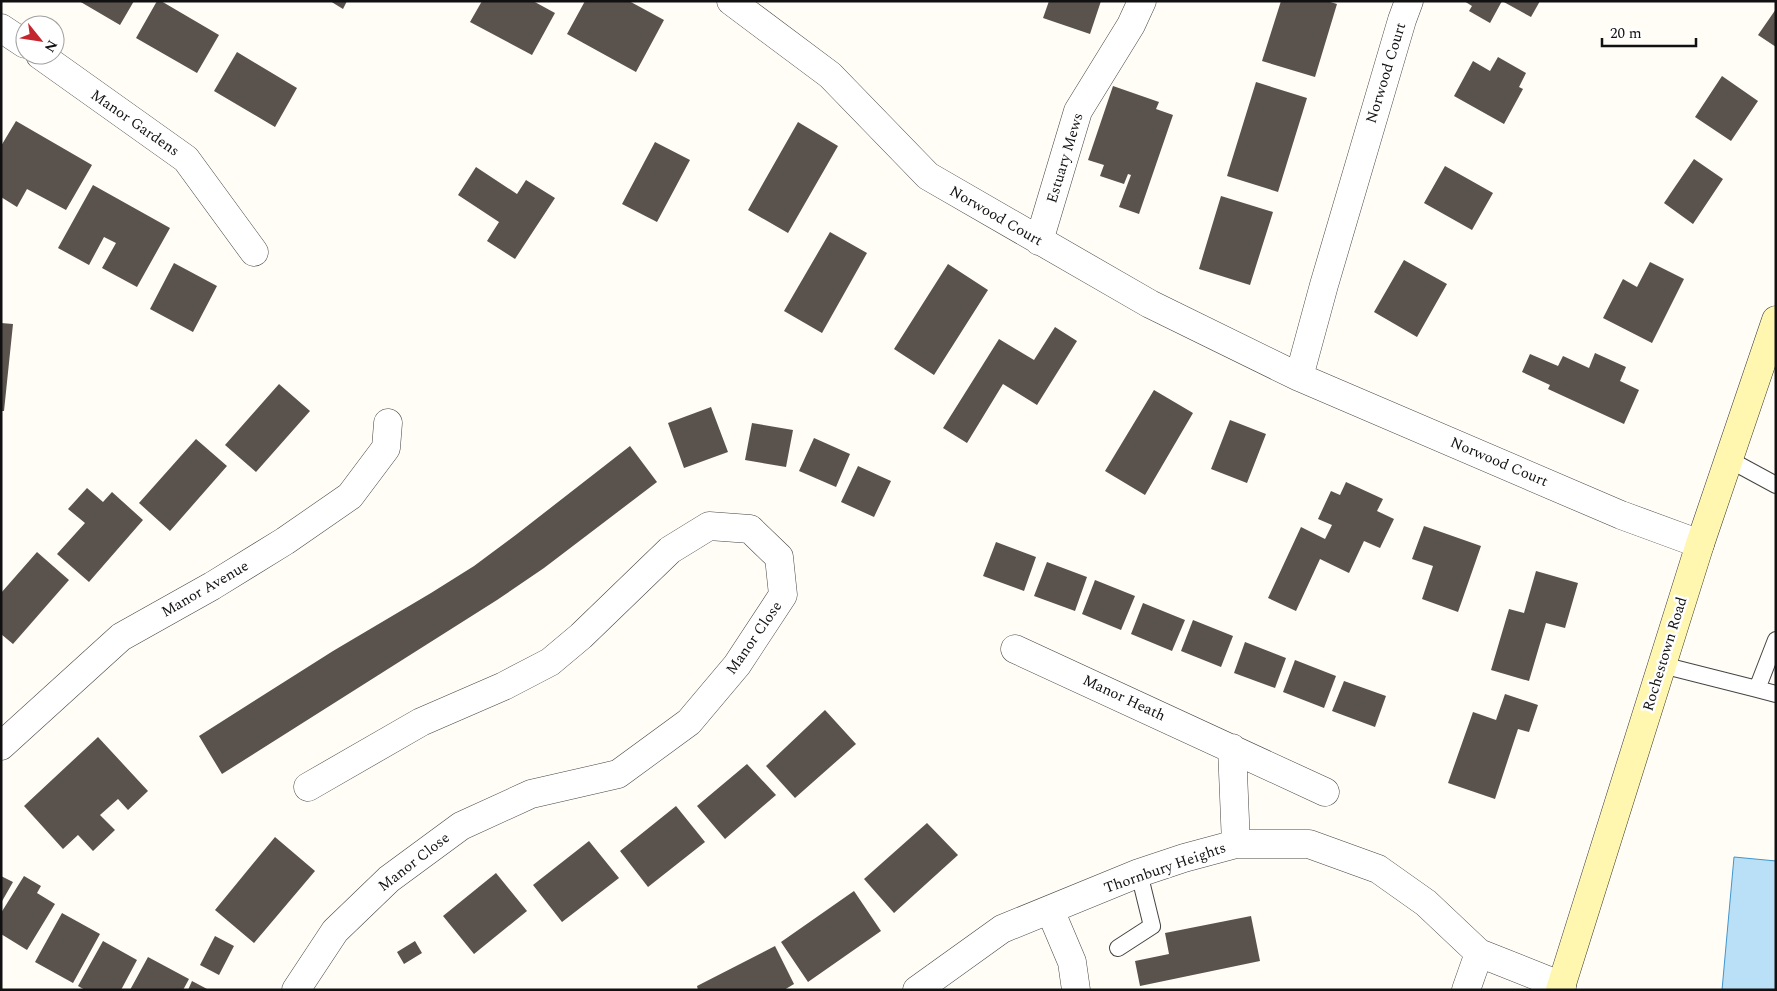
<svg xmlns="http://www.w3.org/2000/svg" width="1777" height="991" viewBox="0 0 1777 991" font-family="Spectral,serif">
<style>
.water{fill:#b9e0f7;stroke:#3f96cf}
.building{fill:#5a524d}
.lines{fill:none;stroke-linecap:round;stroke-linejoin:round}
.service-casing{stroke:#444;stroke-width:18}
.minor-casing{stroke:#444;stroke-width:29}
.secondary-casing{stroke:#333;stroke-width:29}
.service{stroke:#fff;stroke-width:16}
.minor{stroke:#fff;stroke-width:28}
.secondary{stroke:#fff6b0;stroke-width:28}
.labels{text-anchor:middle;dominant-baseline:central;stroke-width:5;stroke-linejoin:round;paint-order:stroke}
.street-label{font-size:15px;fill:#111;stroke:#fff}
</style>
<rect width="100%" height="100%" fill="#fffdf5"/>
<path class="water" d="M1734 857 1776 861V990H1722Z"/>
<path class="building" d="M79 1H134L120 25Z
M157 1H161L219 35 197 73 136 38Z
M330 1H347L343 9Z
M482 1H533L555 13 532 55 470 22Z
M585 1H629L664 20 636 72 567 34Z
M1049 1H1101L1090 34 1043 18Z
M1281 1H1327L1337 4 1315 77 1262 61Z
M1464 1H1540L1531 17 1502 1 1490 23 1469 11 1472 6Z
M1776 9V47L1758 35Z
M237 52 297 88 275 127 214 91Z
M1498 57 1526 73 1519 87 1523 89 1504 124 1454 96 1473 61 1490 71Z
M1722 76 1758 101 1731 141 1695 117Z
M1256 82 1307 98 1278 192 1227 176Z
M1113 86 1159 102 1156 109 1173 115 1139 214 1119 207 1131 175 1128 174 1124 184 1100 176 1104 165 1088 160Z
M16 121 92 165 66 210 27 189 17 207 1 197V146Z
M798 122 838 146 788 233 748 210Z
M655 142 690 160 657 222 622 204Z
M1694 159 1723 179 1693 224 1664 203Z
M1445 166 1493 193 1472 230 1424 203Z
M476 167 517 194 526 180 555 198 515 259 487 241 499 222 458 195Z
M93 185 170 228 137 287 102 268 116 243 104 237 89 265 58 248Z
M1221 196 1273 212 1250 285 1199 269Z
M830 232 867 253 822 333 784 311Z
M1404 260 1447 284 1417 337 1374 312Z
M1650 262 1684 279 1652 343 1603 318 1623 279 1637 287Z
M174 263 217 286 193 332 150 309Z
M948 264 988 290 934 375 894 349Z
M1 323 13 324 4 411H1Z
M1055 327 1077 341 1037 405 1003 384 967 443 943 428 999 339 1034 360Z
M1595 353 1626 367 1620 381 1639 390 1624 424 1548 389 1550 385 1522 372 1530 354 1558 366 1563 356 1589 368Z
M279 384 310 411 256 472 225 445Z
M1154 390 1193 413 1145 495 1105 471Z
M711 407 728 452 684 468 668 423Z
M1230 420 1266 434 1247 483 1211 469Z
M752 423 793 430 786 467 745 460Z
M814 438 850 454 836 487 799 471Z
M196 439 227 466 170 531 139 503Z
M630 446 657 482 544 568 497 600 222 774 199 736 333 651 431 593 474 566 517 534Z
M858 466 891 481 874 517 841 502Z
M1346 482 1383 499 1377 511 1394 519 1380 548 1364 541 1349 573 1320 559 1296 611 1268 598 1301 527 1325 539 1332 525 1318 519 1331 491 1340 495Z
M87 488 103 502 112 492 143 520 89 582 57 554 85 523 68 509Z
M1424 526 1481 546 1458 612 1422 599 1433 566 1412 559Z
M996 542 1036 557 1024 591 983 576Z
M37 552 69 580 13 644 1 634V593Z
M1047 562 1087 577 1075 611 1034 596Z
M1536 571 1578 583 1565 628 1546 623 1529 681 1491 670 1509 609 1524 613Z
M1095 580 1135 596 1121 630 1082 614Z
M1143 603 1185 620 1172 651 1131 634Z
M1193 620 1233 636 1221 667 1181 651Z
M1245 642 1286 658 1275 688 1234 673Z
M1295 660 1336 676 1324 708 1283 692Z
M1344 681 1386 696 1375 727 1332 711Z
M1505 694 1538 705 1529 732 1518 729 1495 799 1448 783 1473 712 1496 720Z
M825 710 856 744 795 798 766 766Z
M98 737 148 791 128 810 118 799 100 815 115 830 93 851 78 835 63 849 24 806Z
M747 764 776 795 725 839 697 806Z
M676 806 705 842 648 887 620 851Z
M927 823 958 855 894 913 864 879Z
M275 837 315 871 254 943 215 910Z
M589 841 619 878 562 922 533 885Z
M496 873 527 911 474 954 443 916Z
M1 876 13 882 1 903Z
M24 876 41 886 37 893 55 904 27 950 1 934V913Z
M854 891 881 931 808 982 781 942Z
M62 913 100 934 73 983 35 962Z
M1251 916 1260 961 1140 986 1135 961 1169 954 1165 933Z
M215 936 234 946 219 975 200 965Z
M103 941 137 960 121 990H85L78 986Z
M415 941 422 953 404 964 397 952Z
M775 946 794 984 784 990H698L697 986Z
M148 957 189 979 183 990H130Z
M192 981 209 990H188Z"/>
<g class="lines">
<g class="service-casing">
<path id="service" d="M1728 459 1776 485
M1662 665 1757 689 1776 640
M1757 689 1776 694
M1118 948 1152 926 1139 873"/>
</g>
<g class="minor-casing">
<path id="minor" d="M731 1 830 75 928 176 1150 304 1299 377 1621 515 1700 544
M1 28 25 44
M40 55 186 159 254 252
M1039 241 1078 111 1131 25 1142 1
M1299 377 1324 285 1402 20 1409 1
M1015 649 1325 792
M1 746 121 637 212 586 285 541 350 496 386 448 388 423
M1232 748 1236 844
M1050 910 1072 962 1076 990
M296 990 335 931 389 879 461 826 531 794 618 774 689 722 737 665 783 595 779 557 750 529 709 526 670 550 581 636 550 662 504 686 421 722 308 787
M917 990 1002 929 1139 873 1184 858 1236 844H1309L1378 869 1426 903 1479 953 1562 986
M1466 990 1479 953"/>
</g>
<g class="secondary-casing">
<path id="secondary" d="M1560 990 1700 544 1776 320"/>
</g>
<use href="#service" class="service"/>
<use href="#minor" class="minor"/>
<use href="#secondary" class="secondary"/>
</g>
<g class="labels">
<g class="street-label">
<text transform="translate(1386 73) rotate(-73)">Norwood Court</text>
<text transform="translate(135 123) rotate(35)">Manor Gardens</text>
<text transform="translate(1065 158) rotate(-73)">Estuary Mews</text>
<text transform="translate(996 216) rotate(30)">Norwood Court</text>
<text transform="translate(1499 462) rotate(23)">Norwood Court</text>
<text transform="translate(205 589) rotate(-30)">Manor Avenue</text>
<text transform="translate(754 638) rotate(-55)">Manor Close</text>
<text transform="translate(1665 654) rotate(-73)">Rochestown Road</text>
<text transform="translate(1124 698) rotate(25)">Manor Heath</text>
<text transform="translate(414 862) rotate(-38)">Manor Close</text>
<text transform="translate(1165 868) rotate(-19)">Thornbury Heights</text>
</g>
</g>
<rect width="1777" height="991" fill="none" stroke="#111111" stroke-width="5"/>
<g transform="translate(40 40) rotate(120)"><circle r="24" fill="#ffffff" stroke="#a0a0a0"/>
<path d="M0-4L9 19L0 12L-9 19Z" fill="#c4262e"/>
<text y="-8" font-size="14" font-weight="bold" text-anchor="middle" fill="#111111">N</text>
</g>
<path d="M1602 38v8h94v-8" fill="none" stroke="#111111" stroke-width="2.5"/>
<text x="1610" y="38" font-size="15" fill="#111111" stroke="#ffffff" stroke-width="4" paint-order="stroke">20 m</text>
</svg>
